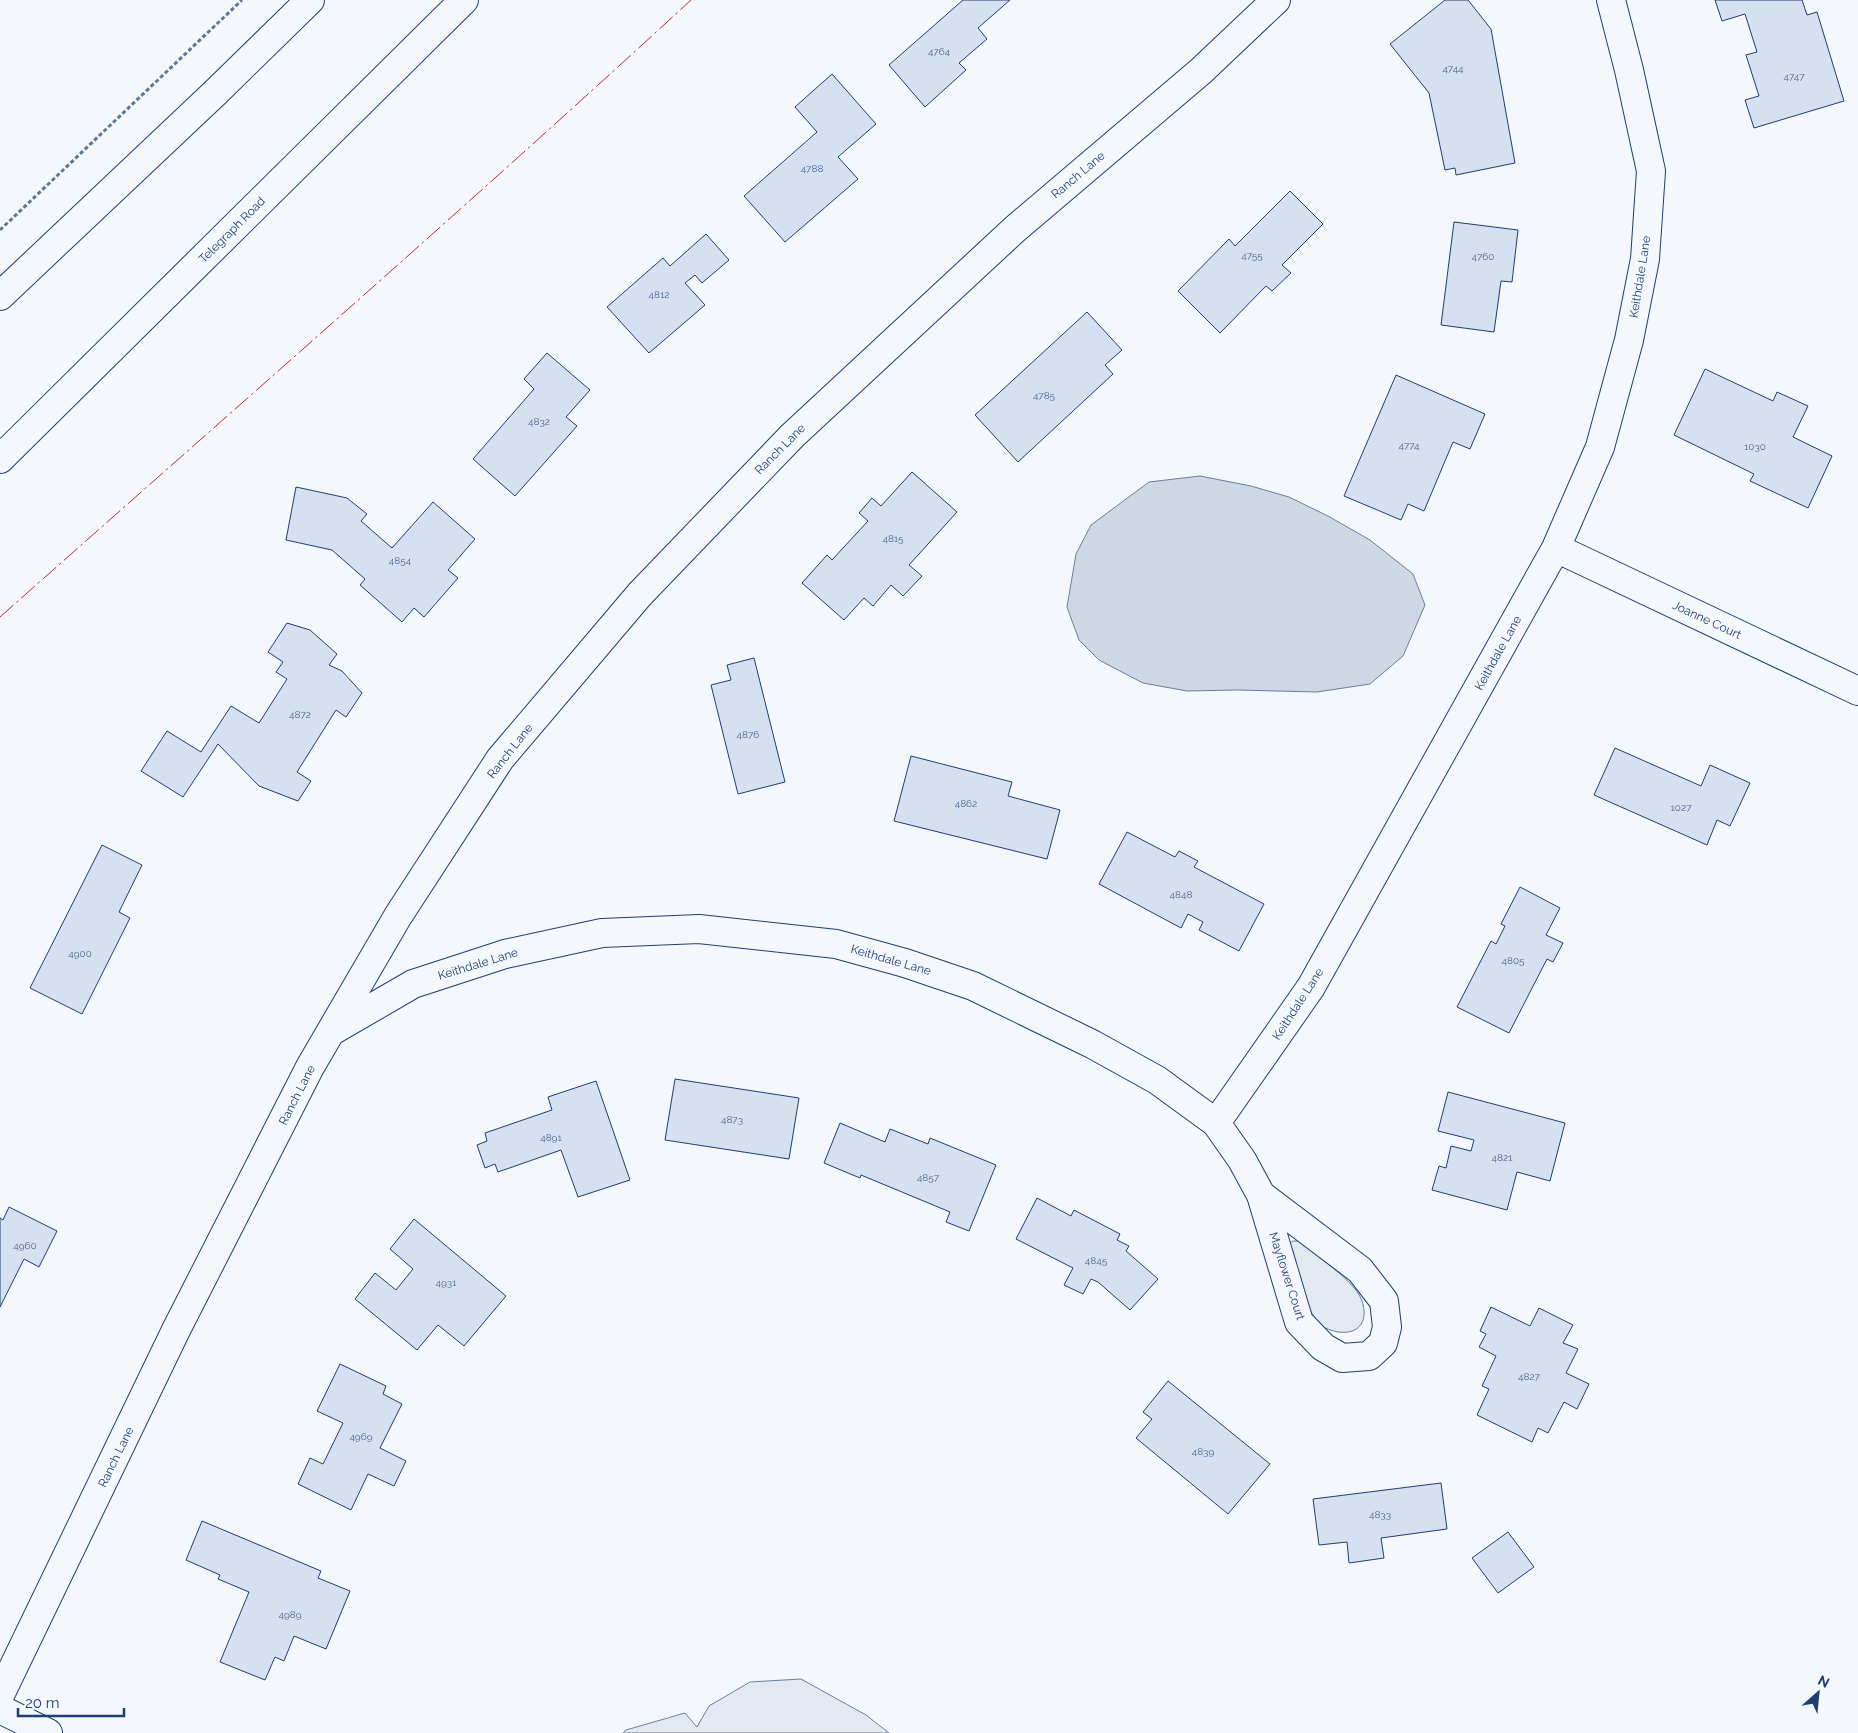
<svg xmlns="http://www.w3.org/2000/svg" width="1858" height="1733" viewBox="0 0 1858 1733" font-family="Raleway,sans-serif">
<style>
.green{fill:#e3e9f0;stroke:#687fa3}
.water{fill:#cfd7e4;stroke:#687fa3}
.building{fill:#d5e0f0;stroke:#1d3f73}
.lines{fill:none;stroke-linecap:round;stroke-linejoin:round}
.street-casing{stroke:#1d3f73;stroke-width:30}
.secondary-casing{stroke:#1d3f73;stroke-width:30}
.highway-casing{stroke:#1d3f73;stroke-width:30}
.path{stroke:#5e769c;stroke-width:3;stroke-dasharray:4 2.5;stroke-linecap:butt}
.street{stroke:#f4f7fb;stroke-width:28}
.secondary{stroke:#f4f7fb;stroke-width:28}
.highway{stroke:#f4f7fb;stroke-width:28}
.power{stroke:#c62828;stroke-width:1;stroke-dasharray:18 4 2.5 4;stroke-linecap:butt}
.labels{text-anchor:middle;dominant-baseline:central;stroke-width:4;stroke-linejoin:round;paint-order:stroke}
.number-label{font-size:10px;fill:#4b6792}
.street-label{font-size:12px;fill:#1d3f73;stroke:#f4f7fb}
</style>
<rect width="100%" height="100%" fill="#f4f7fb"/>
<path class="green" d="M1293 1241H1298L1306 1246C1322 1260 1342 1273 1355 1289 1370 1307 1368 1336 1338 1332 1333 1331 1325 1329 1321 1325 1304 1309 1294 1267 1289 1244Z
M801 1679 866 1715 889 1733H623L626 1730 685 1713 697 1727 709 1706 750 1682Z"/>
<path class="water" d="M1200 476 1251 486 1289 497 1328 516 1370 540 1413 574 1425 605 1403 656 1370 684 1317 692 1237 690 1187 691 1143 683 1099 660 1079 640 1067 607 1076 554 1091 525 1149 482Z"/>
<path class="building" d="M963 0H1010L978 28 987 39 959 63 966 70 925 107 889 65Z
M1445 0H1468L1491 29 1515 163 1456 175 1455 168 1445 170 1429 93 1390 44Z
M1715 0H1802L1807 15 1817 12 1844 101 1754 128 1745 100 1759 96 1746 55 1757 52 1745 14 1722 21Z
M832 74 876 124 838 157 858 179 785 242 744 196 817 132 795 107Z
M1290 191 1323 224 1282 265 1291 273 1272 291 1266 286 1220 333 1178 291 1229 239 1235 246Z
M1454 222 1518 230 1512 282 1501 281 1494 332 1441 325Z
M706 234 729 260 702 283 695 275 685 283 705 305 649 353 607 307 663 258 670 266Z
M1087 312 1122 350 1105 365 1113 374 1018 462 975 415Z
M547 353 590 390 566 417 577 426 515 496 473 459 534 389 524 379Z
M1705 369 1773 401 1777 392 1808 406 1793 437 1832 456 1808 508 1750 481 1754 474 1674 435Z
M1396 375 1485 414 1470 449 1453 442 1424 511 1408 504 1401 520 1344 496Z
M912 472 957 512 909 565 922 576 903 596 891 585 873 606 864 598 844 620 802 583 827 555 832 560 868 521 859 513 872 498 881 506Z
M296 487 347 498 367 514 361 521 392 548 433 502 475 539 448 570 458 578 424 617 414 608 402 622 360 585 365 579 332 550 286 540Z
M287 623 310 630 337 654 329 665 342 671 362 693 346 717 336 710 297 772 311 781 298 801 259 786 218 744 183 797 141 771 167 731 201 752 231 706 259 723 287 679 276 672 283 662 268 652Z
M754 658 785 782 738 794 711 685 731 680 727 665Z
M1615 748 1701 786 1710 765 1750 783 1730 826 1717 820 1707 845 1594 795Z
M911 756 1012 782 1008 796 1060 810 1047 859 894 821Z
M1127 832 1175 857 1179 851 1198 861 1194 867 1264 904 1239 951 1199 930 1203 922 1188 914 1181 928 1099 884Z
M102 845 142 865 119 912 130 918 82 1014 30 988Z
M1520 887 1560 908 1546 935 1563 943 1553 962 1547 959 1509 1033 1457 1007 1491 941 1496 944 1505 926 1501 924Z
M675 1079 799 1098 789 1159 665 1140Z
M596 1081 630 1180 578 1197 561 1150 498 1172 495 1164 485 1168 477 1145 487 1141 485 1133 552 1110 548 1097Z
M1448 1092 1565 1123 1550 1181 1517 1172 1507 1210 1432 1190 1439 1166 1446 1168 1451 1146 1471 1151 1474 1140 1438 1131Z
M840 1123 885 1142 890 1129 928 1144 930 1138 996 1165 969 1231 946 1222 950 1212 861 1175 860 1178 824 1163Z
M1037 1198 1071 1216 1074 1210 1120 1234 1117 1240 1129 1246 1126 1251 1158 1279 1130 1310 1098 1282 1091 1279 1083 1294 1064 1285 1073 1268 1016 1239Z
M9 1207 57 1231 39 1267 24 1259 0 1307V1218L3 1220Z
M414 1219 506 1296 464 1346 438 1325 417 1350 355 1299 375 1273 396 1290 413 1269 390 1249Z
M1491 1307 1530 1326 1539 1308 1573 1325 1563 1343 1578 1349 1566 1373 1589 1384 1577 1409 1564 1402 1548 1433 1538 1428 1532 1442 1477 1415 1489 1389 1482 1386 1496 1356 1479 1347 1486 1334 1480 1331Z
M340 1364 386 1386 383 1394 402 1404 380 1448 406 1461 394 1486 368 1474 351 1510 298 1484 310 1458 323 1464 343 1423 317 1411Z
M1168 1381 1270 1464 1228 1514 1136 1438 1152 1419 1143 1412Z
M1441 1483 1447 1529 1381 1538 1384 1558 1349 1563 1347 1542 1319 1545 1313 1499Z
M202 1521 321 1571 318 1578 350 1591 326 1649 294 1636 284 1661 275 1657 265 1680 220 1662 249 1592 218 1579 220 1575 186 1560Z
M1508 1532 1534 1567 1498 1593 1472 1558Z"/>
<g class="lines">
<g class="street-casing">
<path id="street" d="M1556 548 1858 691
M332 1031 413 984 505 954 602 933 699 929 836 944 905 963 973 986 1092 1044 1157 1080 1216 1123 1242 1160 1261 1195 1299 1322 1323 1347 1342 1358 1369 1356 1383 1343 1387 1327 1384 1301 1360 1270 1261 1195
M1216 1123 1311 987 1556 548 1600 447 1629 340 1645 259 1651 171 1629 70 1611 0
M0 1695 176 1330 310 1067 398 916 500 759 640 594 792 436 1015 229 1201 71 1276 0"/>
</g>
<g class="secondary-casing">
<path id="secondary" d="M0 1709 48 1733"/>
</g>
<g class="highway-casing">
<path id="highway" d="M0 296 216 92 310 0
M0 459 464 0"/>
</g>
<path class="path" d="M0 230 242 0"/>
<use href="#street" class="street"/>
<use href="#secondary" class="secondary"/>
<use href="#highway" class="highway"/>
<path class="power" d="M0 617C231 412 464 209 691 0"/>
</g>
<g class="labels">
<g class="number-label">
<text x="939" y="51">4764</text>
<text x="1453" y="68">4744</text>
<text x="1794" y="76">4747</text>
<text x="812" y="168">4788</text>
<text x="1252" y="255">4755</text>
<text x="1483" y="256">4760</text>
<text x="659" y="294">4812</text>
<text x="1044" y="395">4785</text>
<text x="539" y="421">4832</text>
<text x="1409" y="445">4774</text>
<text x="1755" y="446">1030</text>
<text x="893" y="538">4815</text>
<text x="400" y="560">4854</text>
<text x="300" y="714">4872</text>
<text x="748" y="734">4876</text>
<text x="966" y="803">4862</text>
<text x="1681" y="807">1027</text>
<text x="1181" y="894">4848</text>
<text x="80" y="953">4900</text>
<text x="1513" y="960">4805</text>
<text x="732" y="1119">4873</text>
<text x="551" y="1137">4891</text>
<text x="1502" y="1157">4821</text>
<text x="928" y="1177">4857</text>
<text x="25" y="1245">4960</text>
<text x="1096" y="1260">4845</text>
<text x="446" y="1282">4931</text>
<text x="1529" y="1376">4827</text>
<text x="361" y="1436">4969</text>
<text x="1203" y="1451">4839</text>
<text x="1380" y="1514">4833</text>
<text x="290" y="1614">4989</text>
</g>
<g class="street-label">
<text transform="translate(1078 175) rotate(-40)">Ranch Lane</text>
<text transform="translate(232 230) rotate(-45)">Telegraph Road</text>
<text transform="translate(1640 277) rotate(-81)">Keithdale Lane</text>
<text transform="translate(780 449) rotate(-45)">Ranch Lane</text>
<text transform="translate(1707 620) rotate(25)">Joanne Court</text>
<text transform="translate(1498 653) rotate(-61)">Keithdale Lane</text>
<text transform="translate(510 751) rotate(-52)">Ranch Lane</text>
<text transform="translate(891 960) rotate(16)">Keithdale Lane</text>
<text transform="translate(478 964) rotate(-17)">Keithdale Lane</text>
<text transform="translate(1298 1004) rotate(-57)">Keithdale Lane</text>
<text transform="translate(297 1095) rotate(-63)">Ranch Lane</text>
<text transform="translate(1287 1276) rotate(72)">Mayflower Court</text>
<text transform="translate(116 1457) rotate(-64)">Ranch Lane</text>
</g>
</g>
<g transform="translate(1818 1693) rotate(27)" stroke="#f4f7fb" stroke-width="4" paint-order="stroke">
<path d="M0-4L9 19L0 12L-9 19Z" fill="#1d3f73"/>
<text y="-8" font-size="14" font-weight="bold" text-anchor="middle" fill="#1d3f73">N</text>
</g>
<path d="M18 1708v8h106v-8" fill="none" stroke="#1d3f73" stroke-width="2.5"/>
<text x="25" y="1708" font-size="15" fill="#1d3f73" stroke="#f4f7fb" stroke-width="4" paint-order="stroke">20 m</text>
</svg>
